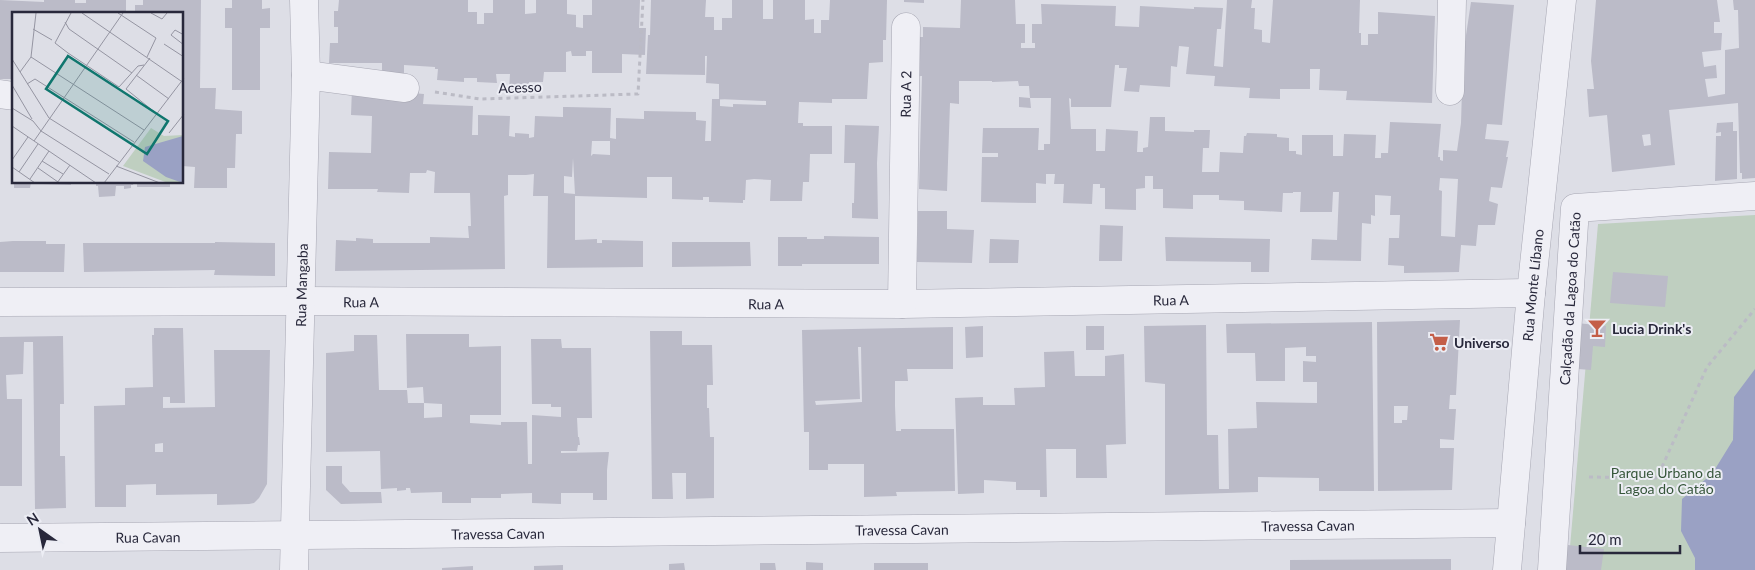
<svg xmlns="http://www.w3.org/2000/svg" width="1755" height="570" viewBox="0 0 1755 570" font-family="Lato,sans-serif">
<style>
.green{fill:#bfcfc0}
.water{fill:#9aa1c4}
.building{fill:#bbbbc8;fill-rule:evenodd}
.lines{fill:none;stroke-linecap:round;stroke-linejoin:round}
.minor-casing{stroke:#a7a7b3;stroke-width:29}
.path{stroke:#bbbbc5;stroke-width:3;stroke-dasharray:4 4;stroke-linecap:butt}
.minor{stroke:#efeff5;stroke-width:28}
.labels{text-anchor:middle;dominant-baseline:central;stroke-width:4;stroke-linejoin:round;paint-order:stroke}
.street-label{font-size:14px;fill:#28283b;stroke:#ecedf4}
.poi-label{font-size:14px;font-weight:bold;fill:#28283b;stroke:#ecedf4;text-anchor:start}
.park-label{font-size:14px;fill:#36563a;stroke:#ecedf4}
.inset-road{fill:none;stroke:#9595a2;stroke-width:1}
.view{fill:#0f766e;fill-opacity:0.15;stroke:#0f766e;stroke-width:2.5}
.inset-edge{fill:none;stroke:#28283b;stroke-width:2.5}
</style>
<rect width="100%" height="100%" fill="#dddee6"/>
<path class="green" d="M1755 215V570H1568L1598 224Z"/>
<path class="water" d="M1755 369V570H1695V558L1681 531 1682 499 1712 474 1733 440 1734 397Z"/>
<path class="building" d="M0 0 44 2V0H75V3H86V0H126V14H14V79H0Z
M143 0H201L200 88H216L215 109 242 111V134H236L235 168H227V188H194L195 167 182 166V14H135V5H143Z
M232 0H262V9L270 8V28H260V90H232V28H225V8H232Z
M339 0H468V12H477V24H484V13H493V0H525V14L536 13V0H567V14L576 15V27L583 28V15H592V0H640L639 28H646L645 55 622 54V73H592V51H586V56H572L571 51 566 52V72H544L543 82H529V90H509L510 74H496L497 83 477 82V78H464V82L437 80 438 69H435V67L404 65V77L382 76V63H329L330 43H338V27H334V11H338Z
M651 0H706L705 17H714V30H722V18H732V0H763V19H773V0H805V20L814 19V33H821V20H829L830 0H887L886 40H883V62L869 63 867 99H832V103L799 102 798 123H803V126H832V154H810L809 182H803L802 201H770L771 180 754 179 746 180 745 200H743V203L709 202V197H703V200L672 199V177H647V198L575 196V240L597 239V243H602V240L643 241V267L547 268 548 196H533L534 174 526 175H508V195L504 196 505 269 335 271 336 240 356 241V238L373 239V243H430V237L469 238 468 226H471L470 193H434L435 172 427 170 426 173H410L409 193 377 192 378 189H328L329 152 371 153 372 116 351 115 352 88 424 94 423 104 473 106 472 135H478V115L510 116 509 136 515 137V133L529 134V138L534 137 535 116 563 117V107H567L611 108 610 138 616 139V118L644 119V111L696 112V120L706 121 705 141H711L712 99H720V106L733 107V104L766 105V101L719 99V84L706 83 707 56H705V75L646 74 648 35H650ZM592 141H610V155L593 154 591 156ZM573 158 575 194 564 193V176L572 177Z
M904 0H924V3L904 2Z
M961 0H1015L1016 24H1025V43H1021V48H1035V43H1032V24H1042L1041 4 1116 6 1115 26 1139 27 1140 6 1194 9V7L1223 8 1221 29H1217L1214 66 1223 67 1227 0H1252L1251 8H1255L1254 29 1262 30V42L1270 43 1273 0H1360L1359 33H1361V45H1368V34H1378V12L1435 16 1432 103 1346 100 1347 91 1319 90 1320 69H1310V89H1280V99L1249 98 1250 88 1214 86 1215 76 1186 74 1189 47 1179 46 1177 67 1171 66 1170 87 1140 85 1139 92 1124 91 1127 68H1119V65H1115L1111 107H1071V99L1069 98 1071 129H1096V151H1105L1106 129 1138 131 1137 152H1143V148L1148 147 1150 117H1165V131L1194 132V130H1210L1209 148H1203L1202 172H1219L1220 152 1243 153 1244 136H1246L1247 133 1277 134V137L1289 138V151H1296V154L1302 155V135H1333V156H1343L1344 134 1376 135 1375 158H1381V153H1388L1390 122 1441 124 1438 157H1440V160L1443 161V150L1457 151 1461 123 1463 55 1471 2 1514 5 1502 125 1487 124 1485 139 1509 141 1506 157H1508L1502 188 1491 187 1489 201 1498 204 1495 225H1478L1476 246 1461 245 1459 272 1404 273V266L1388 265 1389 238H1399L1400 215H1390L1391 196 1375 195V216L1371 215V224L1362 223 1361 261 1311 260 1312 239 1337 240 1339 192H1333L1332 212H1300L1301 192H1293V193H1283L1282 212 1244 210V201L1219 200V195H1193V209L1163 208V189H1153V176H1145V188L1136 189V210L1105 209V188H1100V184H1093L1092 204 1063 203 1064 184H1054L1055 174H1046V184L1036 183V203L981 202 982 157H998V153H982L983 128H1039L1038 150H1044V144H1050L1051 98H1030L1029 86H1019L1018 81 992 82V81H959V104L950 103 947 191 919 189 922 76 901 77 903 37H923V27L960 28ZM1440 178 1458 179 1455 237 1441 236 1442 191 1439 190Z
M1596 0H1717L1720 22H1714V33H1722L1721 50 1702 52 1704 67 1716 65 1717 78 1705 79 1708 97 1725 94V50L1739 48 1738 10H1734L1733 0H1755V178L1742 179V173H1740L1738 103 1669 110 1675 165 1612 172 1607 115 1589 117 1587 89H1594L1591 61ZM1650 134 1651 145 1644 146 1642 135Z
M1019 97 1030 98 1031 108 1019 107Z
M1733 122V131H1737V179L1715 181 1716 136H1721V132L1716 133 1717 123Z
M845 125 879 126 877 163 878 219 852 218V203H854L855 163H844Z
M14 182H31L30 188H14Z
M42 182H71V185L42 184Z
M96 182H134L133 185H131V188L124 189V186H116L115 196 99 197 98 186H96Z
M137 182H170V187H137Z
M918 211H947V229L974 230 972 263 917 262Z
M1100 225 1123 226 1122 261H1099Z
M824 236 879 237V264H802V266H778V237H807V239H824Z
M1165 237 1270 239 1269 272H1251V262L1166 261Z
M990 239 1019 240 1018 263H989Z
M13 241H46V244H65L64 272H0V242Z
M215 242 275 243V276L214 275 215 270 84 272 83 243H215Z
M672 242H750L751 266 672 267Z
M1613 272 1668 276 1665 307 1610 303Z
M1460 320 1456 395H1450L1449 409H1456L1454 440 1440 439V448H1454L1452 490 1378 491 1377 322ZM1394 406H1408L1407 420H1402V423H1394Z
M1372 322 1374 491H1319V478L1258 477V492L1165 495V384L1145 382 1144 326 1206 325 1207 435H1218L1219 489H1229L1228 429 1257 428 1256 402 1317 403V382H1303V361L1316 362V356H1306V347L1285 348V381H1256L1255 353H1227L1226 324Z
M1567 322 1606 326 1605 347 1593 346 1591 370 1565 368Z
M983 326V357L966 358 965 327Z
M1086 326H1104V350H1086Z
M953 327V369H907L908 381H895V406L896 431H901V429H954L955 491 896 492 897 496 864 497V464H828V470H809V432H804L802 330ZM858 347H861L862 402 816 405 815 401 860 399Z
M154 328H183L185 403H170V397H163V408L215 407 214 350H270L267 484 259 498 254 503 249 504 217 505V494L156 495V484L126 485V507H95L94 406 125 405V388L153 387 152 335H154ZM163 443V452H155V444Z
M650 331H682V345H712L713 385H707V408H709L710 437H714V498L686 499V473H672L673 499H652Z
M406 334H469V347L501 346V415H470V423L501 425V422H527L528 464H532V415L561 417V407H551V404H532L531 339H561L562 348H591L592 418H577L578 437H579L580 445H578L577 451H561V453L609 452 607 470V500H593V493H561V504L532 503V493L501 494V498H471V503H442V492L411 493 410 488H406V490L397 491V488L381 489 380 451 326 452V353L354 351V335H377L379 390H407L408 403H424V418L442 417V404L424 403 423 387 407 388Z
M63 336 64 404H60V456H65L66 508 35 509 33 342H24L23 374 6 375 7 399H22V486H0V337Z
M1074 351 1075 376H1105V356L1124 354 1126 444 1106 445 1107 478H1076V449H1046L1047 497H1040V490H1016V482L984 480V493L958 494 955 398 983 397V405H1015L1014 388 1045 387 1044 352Z
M326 466H342V483L350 492H381L382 503 341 504 326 490Z
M1550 543 1604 549 1601 570H1547Z
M1451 559V570H1290V560Z
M806 562 823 563V570H806Z
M684 563 685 570H669V564Z
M760 563H775L776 570H760Z
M874 563H928V570H874Z
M563 565V570H534V566Z
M473 566V570H442V568Z"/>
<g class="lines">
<g class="minor-casing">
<g id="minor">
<path d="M306 75 405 88"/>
<path d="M1450 91 1452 0"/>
<path d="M0 94 14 96"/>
<path id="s1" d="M0 302 301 301 902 304 1531 293"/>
<path id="s2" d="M902 304 906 27"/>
<path id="s3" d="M0 538 1511 523"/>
<path id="s4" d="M294 570 306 75 304 0"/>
<path id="s5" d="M1507 570 1531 293 1562 0"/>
<path id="s6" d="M1552 570 1575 208 1755 196"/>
</g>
</g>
<path class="path" d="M435 92 480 99 638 94 643 0
M1589 477 1657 478 1707 367 1755 309"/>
<use href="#minor" class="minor"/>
</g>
<defs>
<g id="bar-bare" transform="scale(1.5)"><path d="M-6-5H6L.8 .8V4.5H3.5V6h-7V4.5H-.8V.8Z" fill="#c45e48" stroke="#ecedf4" stroke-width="2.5" paint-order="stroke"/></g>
<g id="supermarket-bare" transform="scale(1.5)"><path d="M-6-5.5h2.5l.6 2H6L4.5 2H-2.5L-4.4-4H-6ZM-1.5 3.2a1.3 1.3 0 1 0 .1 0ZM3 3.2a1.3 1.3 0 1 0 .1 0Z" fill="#c45e48" stroke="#ecedf4" stroke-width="2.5" paint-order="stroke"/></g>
</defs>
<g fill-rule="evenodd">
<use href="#bar-bare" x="1597" y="328"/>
<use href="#supermarket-bare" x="1439" y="342"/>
</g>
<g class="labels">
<g class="street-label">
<text transform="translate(520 87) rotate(-2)">Acesso</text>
<text stroke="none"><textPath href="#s2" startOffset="210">Rua A 2</textPath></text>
<text stroke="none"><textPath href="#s4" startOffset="285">Rua Mangaba</textPath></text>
<text stroke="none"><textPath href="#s5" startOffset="286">Rua Monte Líbano</textPath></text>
<text stroke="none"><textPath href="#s1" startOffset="1171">Rua A</textPath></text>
<text stroke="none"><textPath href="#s6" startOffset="272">Calçadão da Lagoa do Catão</textPath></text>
<text stroke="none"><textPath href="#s1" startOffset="361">Rua A</textPath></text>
<text stroke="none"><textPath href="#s1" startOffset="766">Rua A</textPath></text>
<text stroke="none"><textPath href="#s3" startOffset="1308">Travessa Cavan</textPath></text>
<text stroke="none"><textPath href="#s3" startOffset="902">Travessa Cavan</textPath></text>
<text stroke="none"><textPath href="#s3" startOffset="498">Travessa Cavan</textPath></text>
<text stroke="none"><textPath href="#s3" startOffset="148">Rua Cavan</textPath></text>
</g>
<g class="poi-label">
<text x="1612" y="328">Lucia Drink's</text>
<text x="1454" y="342">Universo</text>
</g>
<g class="park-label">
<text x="1666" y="472">Parque Urbano da<tspan x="1666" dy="16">Lagoa do Catão</tspan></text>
</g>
</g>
<g transform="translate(12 12)">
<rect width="171" height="171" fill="#dddee6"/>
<path d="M139 116 152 124 171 123V171H156L111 154Z" fill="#bfcfc0"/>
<path d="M171 124V171L154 165 131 149 133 135Z" fill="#9aa1c4"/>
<path class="inset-road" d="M24 1 19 45 132 118M59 1 43 31 56 41 107 75 126 54 132 53M70 1 169 69M106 1 144 26 135 45M139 1 150 7 155 1M53 10 57 17 120 61M21 17 40 28M172 23 163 18 159 23 172 33M152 32 172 45M138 46 114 77 145 102M0 47 37 106 107 150M8 60 19 45M124 63 157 87M15 72 23 67 122 130M0 73 20 107M0 96 21 109 29 119 97 162M0 114 84 171M157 121 172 102M22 129 111 1M0 148 16 125M30 149 51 162M104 154 148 171M0 155 23 171M26 156 46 170M7 160 26 132M18 167 37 139M45 171 58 153M92 171 172 66"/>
<path class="view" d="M56 44 156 109 135 142 34 77Z"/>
<rect width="171" height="171" class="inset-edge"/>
</g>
<g transform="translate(40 530) rotate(327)" stroke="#ecedf4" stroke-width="4" paint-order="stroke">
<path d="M0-4L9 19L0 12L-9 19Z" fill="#28283b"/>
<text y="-8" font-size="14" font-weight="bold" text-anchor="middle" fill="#28283b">N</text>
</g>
<path d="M1580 545v8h100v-8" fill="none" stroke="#28283b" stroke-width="2.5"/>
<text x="1588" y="545" font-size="15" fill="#28283b" stroke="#ecedf4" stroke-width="4" paint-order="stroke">20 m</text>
</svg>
